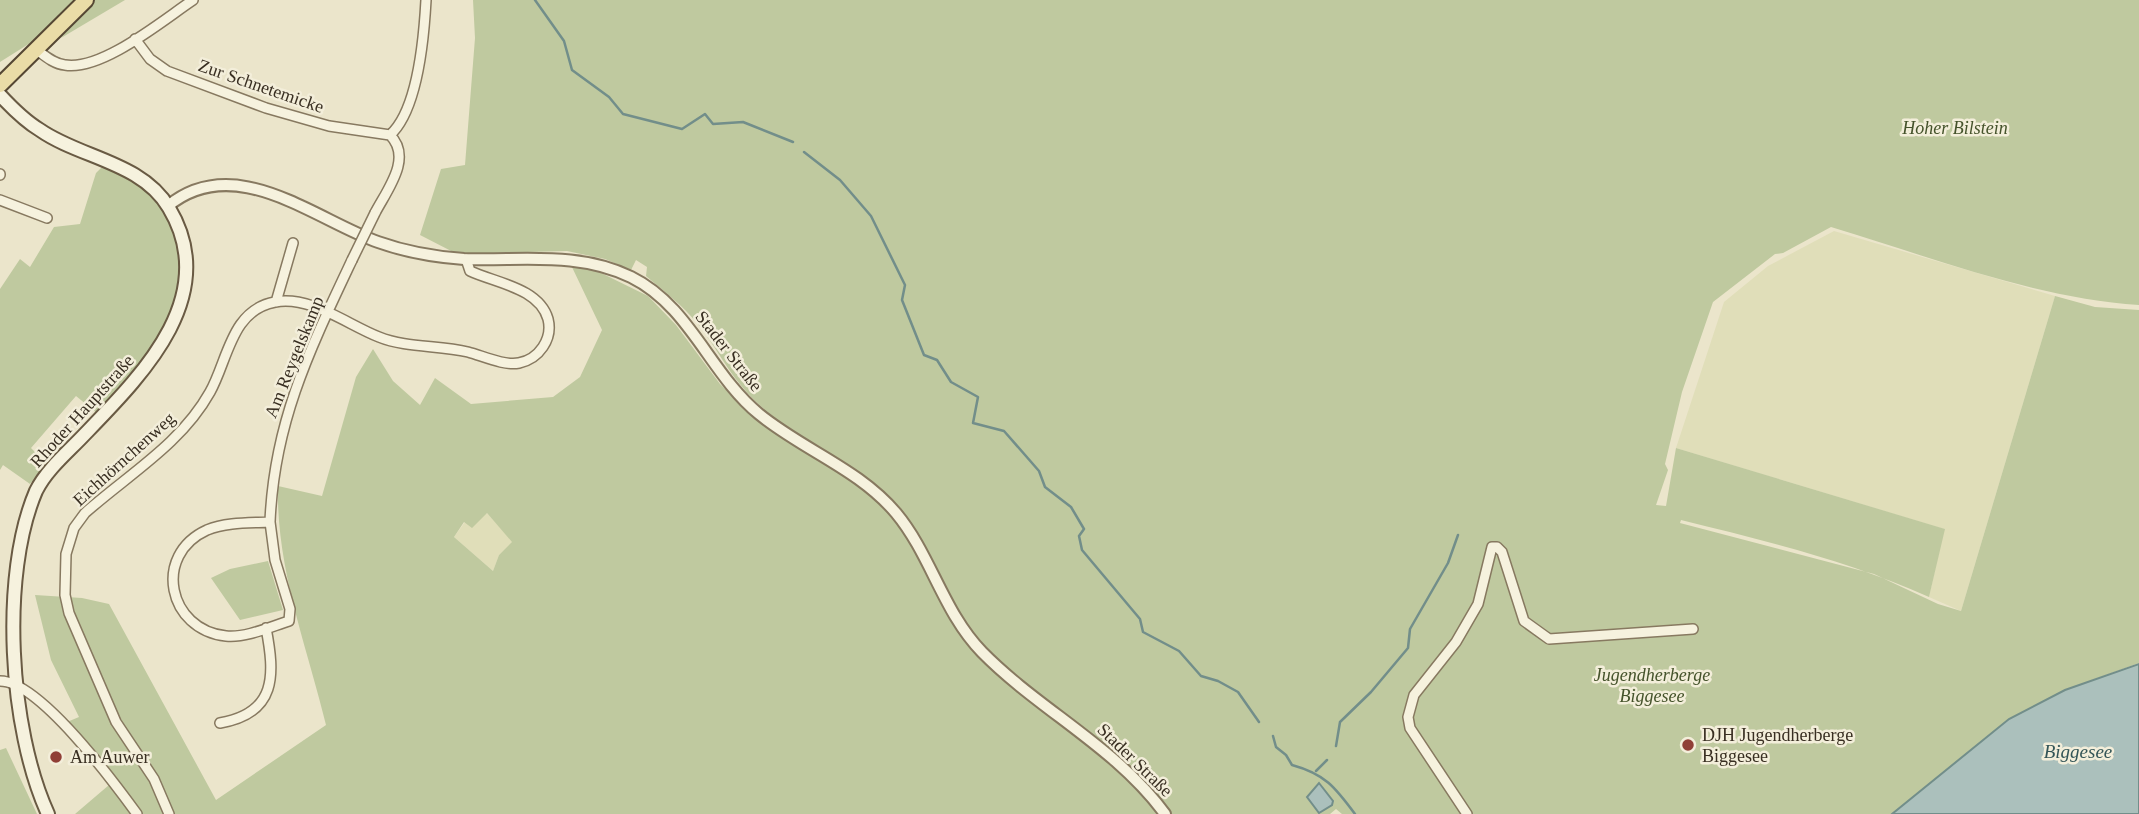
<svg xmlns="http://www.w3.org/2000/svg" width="2139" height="814" viewBox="0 0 2139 814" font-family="'Times New Roman',serif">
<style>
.farmland{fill:#e0deb9}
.green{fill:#bfc99f;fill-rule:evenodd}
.water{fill:#abc0bc;stroke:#728e8a;stroke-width:2}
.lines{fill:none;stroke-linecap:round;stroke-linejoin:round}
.stream{stroke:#728e8a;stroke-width:2.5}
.minor-casing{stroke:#877960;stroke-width:12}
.tertiary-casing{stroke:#877960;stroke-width:14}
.secondary-casing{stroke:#695a43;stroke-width:16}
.primary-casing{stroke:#554734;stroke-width:18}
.minor{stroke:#f6f2de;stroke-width:9}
.tertiary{stroke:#f6f2de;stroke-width:10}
.secondary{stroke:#f6f2de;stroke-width:12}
.primary{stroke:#eadca7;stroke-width:14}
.minor-bridge-casing{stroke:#877960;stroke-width:12;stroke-linecap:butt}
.minor-bridge{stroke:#f6f2de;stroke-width:9}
.poi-dot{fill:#903f36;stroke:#f3eeda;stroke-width:2.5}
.labels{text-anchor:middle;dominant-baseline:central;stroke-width:5;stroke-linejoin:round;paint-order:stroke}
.street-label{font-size:18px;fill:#392f22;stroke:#f3eeda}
.park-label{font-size:18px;font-style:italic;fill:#45532b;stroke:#f3eeda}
.poi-label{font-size:18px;fill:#392f22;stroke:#f3eeda;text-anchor:start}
.water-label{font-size:19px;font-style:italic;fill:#335557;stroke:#f3eeda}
</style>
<rect width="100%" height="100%" fill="#ebe5cb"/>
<path class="farmland" d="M1834 231 2055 296 1961 611 1929 597 1944 529 1676 448 1724 302 1768 266Z
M487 513 513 542 499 555 493 571 454 537 465 522Z"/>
<path class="green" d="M0 0H75L35 40 0 62Z
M93 0H125L61 38Z
M473 0H2139V305C2034 298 1931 257 1831 227L1783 253 1775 254 1713 302 1682 392 1665 464 1668 470 1656 505 1666 506 1676 448 1945 529 1929 597C1849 561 1766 541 1681 520L1680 523 1874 574 1938 604 1961 611 2055 296 2095 307 2139 310V663L2065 690 2010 719 1892 814H1342L1336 809 1330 814H141L67 722 79 717 51 660 35 595 82 598 109 604 216 800 326 725C307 646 276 569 278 486L322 496 356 377 373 349 393 381 420 405 435 378 471 404 553 397 580 377 602 330 571 265 595 270 648 296 676 325 720 384 755 418 764 409C730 379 724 358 698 324 683 306 664 291 646 276L647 267 636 260 631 270 605 259 567 251 457 254 420 235 441 169 465 165 475 38ZM487 513 512 542 499 555 493 571 454 537 464 522 472 528Z
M102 167C115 173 129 178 141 186 181 215 188 278 170 320 155 355 124 387 98 414L76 396 31 448 46 463 30 484 3 465 0 470V289L20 259 30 267 54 227 80 224 96 173Z
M268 561 283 610 240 620 211 578 230 569Z
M6 748 37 814H0V750Z
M109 785 132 814H75Z"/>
<path class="water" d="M2139 664V814H1892L2009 719 2065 690Z
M1319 783 1333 801 1332 805 1319 813 1307 797Z"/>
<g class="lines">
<path class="stream" d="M535 0 564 41 572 70 609 97 623 114 682 129 705 114 713 124 743 122 793 142
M804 152 840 180 871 216 905 285 902 300 924 355 937 360 951 382 978 397 973 423 1004 431 1039 471 1045 487 1071 507 1084 529 1079 536 1082 550 1140 619 1143 632 1179 651 1201 676 1218 681 1238 692 1259 722
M1273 736 1276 747 1286 755 1292 765C1325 774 1335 787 1355 814
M1336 746 1340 722 1371 692 1408 648 1410 629 1448 563 1458 535
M1316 771 1327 760"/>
<g class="minor-casing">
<path id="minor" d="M135 39 150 59 167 71 266 108 329 126 390 135C413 158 387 190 375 213
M37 50C45 56 54 64 65 65 102 71 163 20 193 0
M390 135C418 110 424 37 426 0
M0 175V174
M0 200 47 218
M276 302 293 243
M270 522 275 560 290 609 289 621C270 627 246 638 226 636 168 630 152 555 207 530 226 522 250 523 270 522 274 422 310 349 352 260
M0 681C39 681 113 781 137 814
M220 723C277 713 275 675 266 628
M169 814 154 779 116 722 69 613 65 595 66 554 74 528 85 513C129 474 181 444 210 392 228 360 231 310 275 302 310 295 348 325 379 337 406 348 439 345 468 352 483 356 504 366 519 363 539 359 553 339 548 319 539 288 496 283 470 271L466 259
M1467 814 1410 728 1408 717 1414 695 1456 642 1478 604 1492 547H1497L1502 552 1524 621 1549 639 1693 629"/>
</g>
<g class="tertiary-casing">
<path id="tertiary" d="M168 206C235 151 314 219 378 242 406 252 435 257 464 259 522 261 578 251 631 277 690 306 710 374 759 414 803 450 859 469 896 513 931 555 943 612 982 652 1039 710 1116 747 1165 814"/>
</g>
<g class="secondary-casing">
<path id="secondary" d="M0 95C12 108 25 121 40 130 80 158 142 162 169 208 222 296 142 375 84 435 68 452 47 469 36 491 0 575 9 729 48 814"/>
</g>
<g class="primary-casing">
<path id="primary" d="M0 85 86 0"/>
</g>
<use href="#minor" class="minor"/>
<use href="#tertiary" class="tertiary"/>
<use href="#secondary" class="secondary"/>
<use href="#primary" class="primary"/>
<g class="minor-bridge-casing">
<path id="minor-bridge" d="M352 260 375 213"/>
</g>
<use href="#minor-bridge" class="minor-bridge"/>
</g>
<g class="poi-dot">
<circle cx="1688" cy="745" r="7"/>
<circle cx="56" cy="757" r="7"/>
</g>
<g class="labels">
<g class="street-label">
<text transform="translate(261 86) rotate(19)">Zur Schnetemicke</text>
<text transform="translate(729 351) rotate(52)">Stader Straße</text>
<text transform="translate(294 357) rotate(-68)">Am Reygelskamp</text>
<text transform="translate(82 411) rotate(-48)">Rhoder Hauptstraße</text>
<text transform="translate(124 459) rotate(-42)">Eichhörnchenweg</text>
<text transform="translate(1135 760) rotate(44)">Stader Straße</text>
</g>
<g class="park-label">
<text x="1955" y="128">Hoher Bilstein</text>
<text x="1652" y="675">Jugendherberge<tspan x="1652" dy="21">Biggesee</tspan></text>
</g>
<g class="poi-label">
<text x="1702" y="735">DJH Jugendherberge<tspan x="1702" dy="21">Biggesee</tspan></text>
<text x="70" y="757">Am Auwer</text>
</g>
<g class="water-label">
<text x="2078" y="751">Biggesee</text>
</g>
</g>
</svg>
